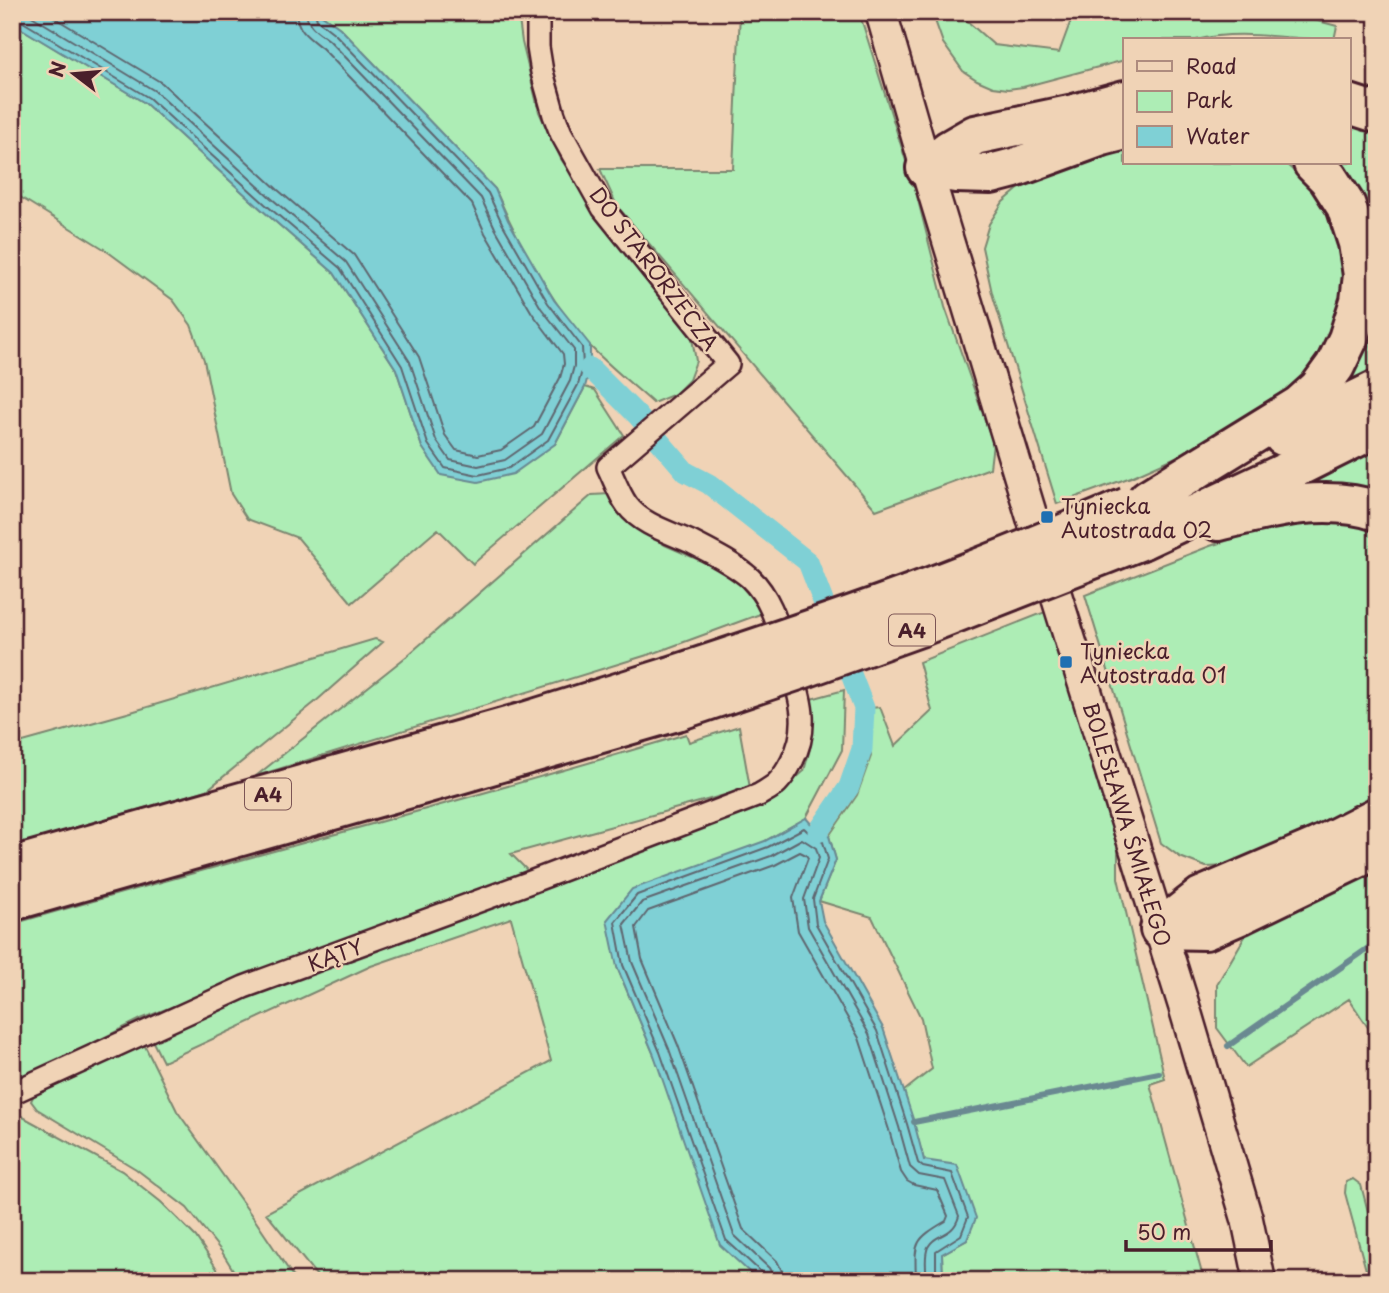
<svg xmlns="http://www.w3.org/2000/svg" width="1389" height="1293" viewBox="0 0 1389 1293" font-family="'Playpen Sans',sans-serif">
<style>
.green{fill:#adedb5;stroke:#7c8670;stroke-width:2}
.water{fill:#7fd0d5;stroke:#6a8991;stroke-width:2}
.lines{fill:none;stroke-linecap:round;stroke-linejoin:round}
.shore{stroke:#5f666f;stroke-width:2}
.stream{stroke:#6a8991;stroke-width:6}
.canal{stroke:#7fd0d5;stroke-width:21}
.street-casing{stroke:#4a1f2b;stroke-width:26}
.secondary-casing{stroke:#4a1f2b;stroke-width:35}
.highway-casing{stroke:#4a1f2b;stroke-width:44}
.street{stroke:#f0d3b6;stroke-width:21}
.secondary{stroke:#f0d3b6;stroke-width:30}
.highway{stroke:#f0d3b6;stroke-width:38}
.highway-bridge-casing{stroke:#4a1f2b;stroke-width:44;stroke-linecap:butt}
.highway-bridge{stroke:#f0d3b6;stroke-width:38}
.poi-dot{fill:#1f6fb2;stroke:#f0d3b6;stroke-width:2.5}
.labels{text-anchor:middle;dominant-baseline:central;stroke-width:5;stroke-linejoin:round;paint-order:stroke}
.shield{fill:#f0d3b6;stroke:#7c5555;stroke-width:2}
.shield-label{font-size:19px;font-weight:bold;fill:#4a1f2b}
.street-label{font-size:21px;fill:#4a1f2b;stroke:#f0d3b6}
.poi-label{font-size:21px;fill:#4a1f2b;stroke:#f0d3b6;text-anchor:start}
</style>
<rect width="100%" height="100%" fill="#f0d3b6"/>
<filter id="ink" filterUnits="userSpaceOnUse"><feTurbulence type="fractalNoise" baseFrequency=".0143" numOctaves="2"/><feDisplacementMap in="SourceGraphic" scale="14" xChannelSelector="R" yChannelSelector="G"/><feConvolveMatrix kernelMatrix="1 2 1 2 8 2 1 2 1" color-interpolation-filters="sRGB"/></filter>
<g filter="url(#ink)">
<path class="green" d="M318 12H518L522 42 539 112 561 159 599 214 690 327 696 361 689 380 675 394 653 403C632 384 609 366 589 345 551 303 517 240 495 189L340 28Z
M740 12H859L917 196 945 307 993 443 990 468 876 510 617 206 600 169H733Z
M932 12H957L994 45 1059 53 1074 12H1284L1337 26 1334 40C1288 40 1241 28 1196 40H1125V60L1023 87 1008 89 993 87 977 80 963 71 943 43Z
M12 23 145 103 261 209 334 273 396 369 422 447 555 444 585 387 595 390 624 435 473 564 438 529 352 603 298 538 247 519 231 494 204 360 191 325 173 300 104 249 12 192Z
M1349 116 1377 126V368L1334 389 1358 339 1322 163H1349Z
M1125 148V163H1285L1309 185 1325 208 1338 244 1344 272 1336 324 1300 384 1255 422 1131 477 1057 504 992 293 982 247 989 224 1003 202 1029 180Z
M1377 448V498L1291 495Z
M610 494 633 523 665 545 715 567 739 583 763 613 657 652 256 776 407 656 592 495Z
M1353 518 1377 527V805L1230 866 1206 867 1180 857 1161 843 1085 595 1210 546 1271 527Z
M1045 612 1118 849V878L1165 1079 1150 1084 1204 1281H986L983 1277 969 1275 961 1281H943L942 1254 967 1240 924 1160 904 1091 932 1069 921 1018 872 917 819 901 836 860 829 836 857 795 871 756V708L880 707 895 746 932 711 919 662Z
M375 639 383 642 314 703 207 790 12 846V745L131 712Z
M844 690 842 750 806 818 765 841 617 967 654 1055 759 1281H321L266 1213 551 1061 511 918 371 966 163 1062 152 1040 262 987 775 797 804 771 811 745 813 719 811 699Z
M739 726 750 788 511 854 530 873 280 964 141 1019 12 1084V924C237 859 463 802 686 734L689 742Z
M1377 859V1041L1349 999 1246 1067 1217 1028V984L1250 928Z
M143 1042 177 1111 255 1220 296 1281H240L222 1252 187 1208 136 1169 37 1109 31 1101 36 1090Z
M12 1111 122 1171 161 1202 196 1237 225 1281H12Z
M1353 1179 1361 1185 1377 1246V1281H1369L1345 1193 1346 1182Z"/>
<path class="water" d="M12 12H318L340 28 495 189 508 220 554 300 590 345V368L585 387 555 444 513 474 478 482 441 475 422 447 396 369 334 273 261 209 145 103 12 23Z
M806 818 818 832 829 836 836 860 819 901 823 921 883 1028 914 1122 924 1160 957 1165 976 1218 967 1240 942 1254 943 1281H759L720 1245 654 1055 617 967 607 920 632 889 765 841Z"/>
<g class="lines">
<path class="shore" d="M25 12 155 91 271 198 346 262 410 362 436 440 450 460 478 466 505 460 542 434 570 381 574 366V350L541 308 495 228 481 198 329 40C319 32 307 27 306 12
M45 12 162 83 278 190 354 255 419 357 445 435 456 450 478 455 501 450 534 427 560 378 564 364 563 354 532 313 485 233 472 204 322 48C309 38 297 31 296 12
M12 18 18 19 149 98 265 204 340 268 402 366 428 444 445 468 478 475 509 468 548 440 578 385 583 367 582 347 548 303 502 223 488 193 335 34 317 20 315 12
M764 1281 762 1273 726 1240 660 1052 623 965 615 922 637 895 768 847 804 828 814 838 823 842 828 859 813 899 816 924 877 1031 907 1124 918 1163 923 1167 952 1173 968 1217 961 1235 936 1251V1281
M773 1281 772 1274 769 1268 734 1235 669 1049 632 962 624 924 642 902 771 856 802 839 816 848 819 858 804 899 808 927 869 1034 899 1127 910 1167 919 1175 945 1180 959 1216C953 1238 936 1232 928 1247 924 1256 926 1271 927 1281
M783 1281 782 1271 777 1261 743 1229 678 1045 642 959 636 927 648 911 775 865 800 852 806 855 808 858 793 898 798 931 859 1038 889 1130 901 1172 907 1181 914 1185 937 1190 948 1216 946 1221C912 1241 915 1243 916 1281"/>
<path class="stream" d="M1228 1046 1377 942
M914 1122 1159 1073"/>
<path class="canal" d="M590 368 637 415 686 472 709 484 808 562 864 708 862 749 849 787 818 832"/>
<g class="street-casing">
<path id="street" d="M12 1093 244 987 528 883 759 795C765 791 772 788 777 783 783 777 788 769 792 761 813 722 797 688 785 649 777 623 770 597 750 578 733 563 710 552 691 542 669 532 642 525 627 505 619 494 614 479 608 467L728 364 603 208 561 133 554 115 542 72 538 47V12"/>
</g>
<g class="secondary-casing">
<path id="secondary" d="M881 12 926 168 1034 524 1184 1006 1247 1219 1260 1281"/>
</g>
<g class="highway-casing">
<path id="highway" d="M1349 104 1377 113
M926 168 949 150 975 135 1074 114 1125 100
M926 168 956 173 991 174 1014 168 1102 136 1125 130
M1283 436 1377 390
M1148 499 1299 406 1319 388 1335 366 1348 339 1360 301 1363 275 1358 243 1346 206 1328 178 1313 163
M1218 521C1268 509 1326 493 1377 511
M1141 540 1295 468 1377 427
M12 867 525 722 669 677
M12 901 456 775 680 710
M1160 929 1201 897 1318 847 1377 817
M1160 929 1205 930 1242 914 1377 849"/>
</g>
<use href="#street" class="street"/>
<use href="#secondary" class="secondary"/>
<use href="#highway" class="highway"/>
<g class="highway-bridge-casing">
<path id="highway-bridge" d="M669 677C748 651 827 625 906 596 981 569 1054 538 1128 507
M680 710 799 670 919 627 1141 540"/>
</g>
<use href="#highway-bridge" class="highway-bridge"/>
</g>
</g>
<g class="poi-dot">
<rect x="1040" y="510" width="14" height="14" rx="3.5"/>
<rect x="1059" y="655" width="14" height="14" rx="3.5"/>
</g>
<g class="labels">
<g class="shield">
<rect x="889" y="614.5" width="46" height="31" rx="5"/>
<rect x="245" y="778.5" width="46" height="31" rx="5"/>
</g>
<g class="shield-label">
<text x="912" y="630">A4</text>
<text x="268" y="794">A4</text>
</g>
<g class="street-label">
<text transform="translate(655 268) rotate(53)">DO STARORZECZA</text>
<text transform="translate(1128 824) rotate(73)">BOLESŁAWA ŚMIAŁEGO</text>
<text transform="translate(335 954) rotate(-20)">KĄTY</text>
</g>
<g class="poi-label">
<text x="1061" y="505">Tyniecka<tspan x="1061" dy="24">Autostrada 02</tspan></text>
<text x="1080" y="650">Tyniecka<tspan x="1080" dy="24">Autostrada 01</tspan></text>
</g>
</g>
<rect width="1389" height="1293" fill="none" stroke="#f0d3b6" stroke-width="42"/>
<rect x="21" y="21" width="1347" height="1251" fill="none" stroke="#4a1f2b" stroke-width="2.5" filter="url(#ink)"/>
<rect x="1123" y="38" width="228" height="126" fill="#f0d3b6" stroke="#ae8b7e" stroke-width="2"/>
<rect x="1137" y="61" width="35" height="10" fill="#f0d3b6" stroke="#ae8b7e" stroke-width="2"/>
<text x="1186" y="74" font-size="21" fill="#4a1f2b">Road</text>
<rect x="1137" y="91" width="35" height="21" fill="#adedb5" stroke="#ae8b7e" stroke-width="2"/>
<text x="1186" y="108" font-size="21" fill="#4a1f2b">Park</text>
<rect x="1137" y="126" width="35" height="21" fill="#7fd0d5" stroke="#ae8b7e" stroke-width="2"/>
<text x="1186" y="144" font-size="21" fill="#4a1f2b">Water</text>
<g transform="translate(74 74) rotate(286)" stroke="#f0d3b6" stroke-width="5" paint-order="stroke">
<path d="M0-5L12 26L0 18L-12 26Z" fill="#4a1f2b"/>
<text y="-10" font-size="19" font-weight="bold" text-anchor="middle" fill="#4a1f2b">N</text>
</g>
<path d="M1126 1240v10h145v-10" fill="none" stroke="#4a1f2b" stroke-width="3.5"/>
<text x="1137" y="1240" font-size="21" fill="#4a1f2b" stroke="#f0d3b6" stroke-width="5" paint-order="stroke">50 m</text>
</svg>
